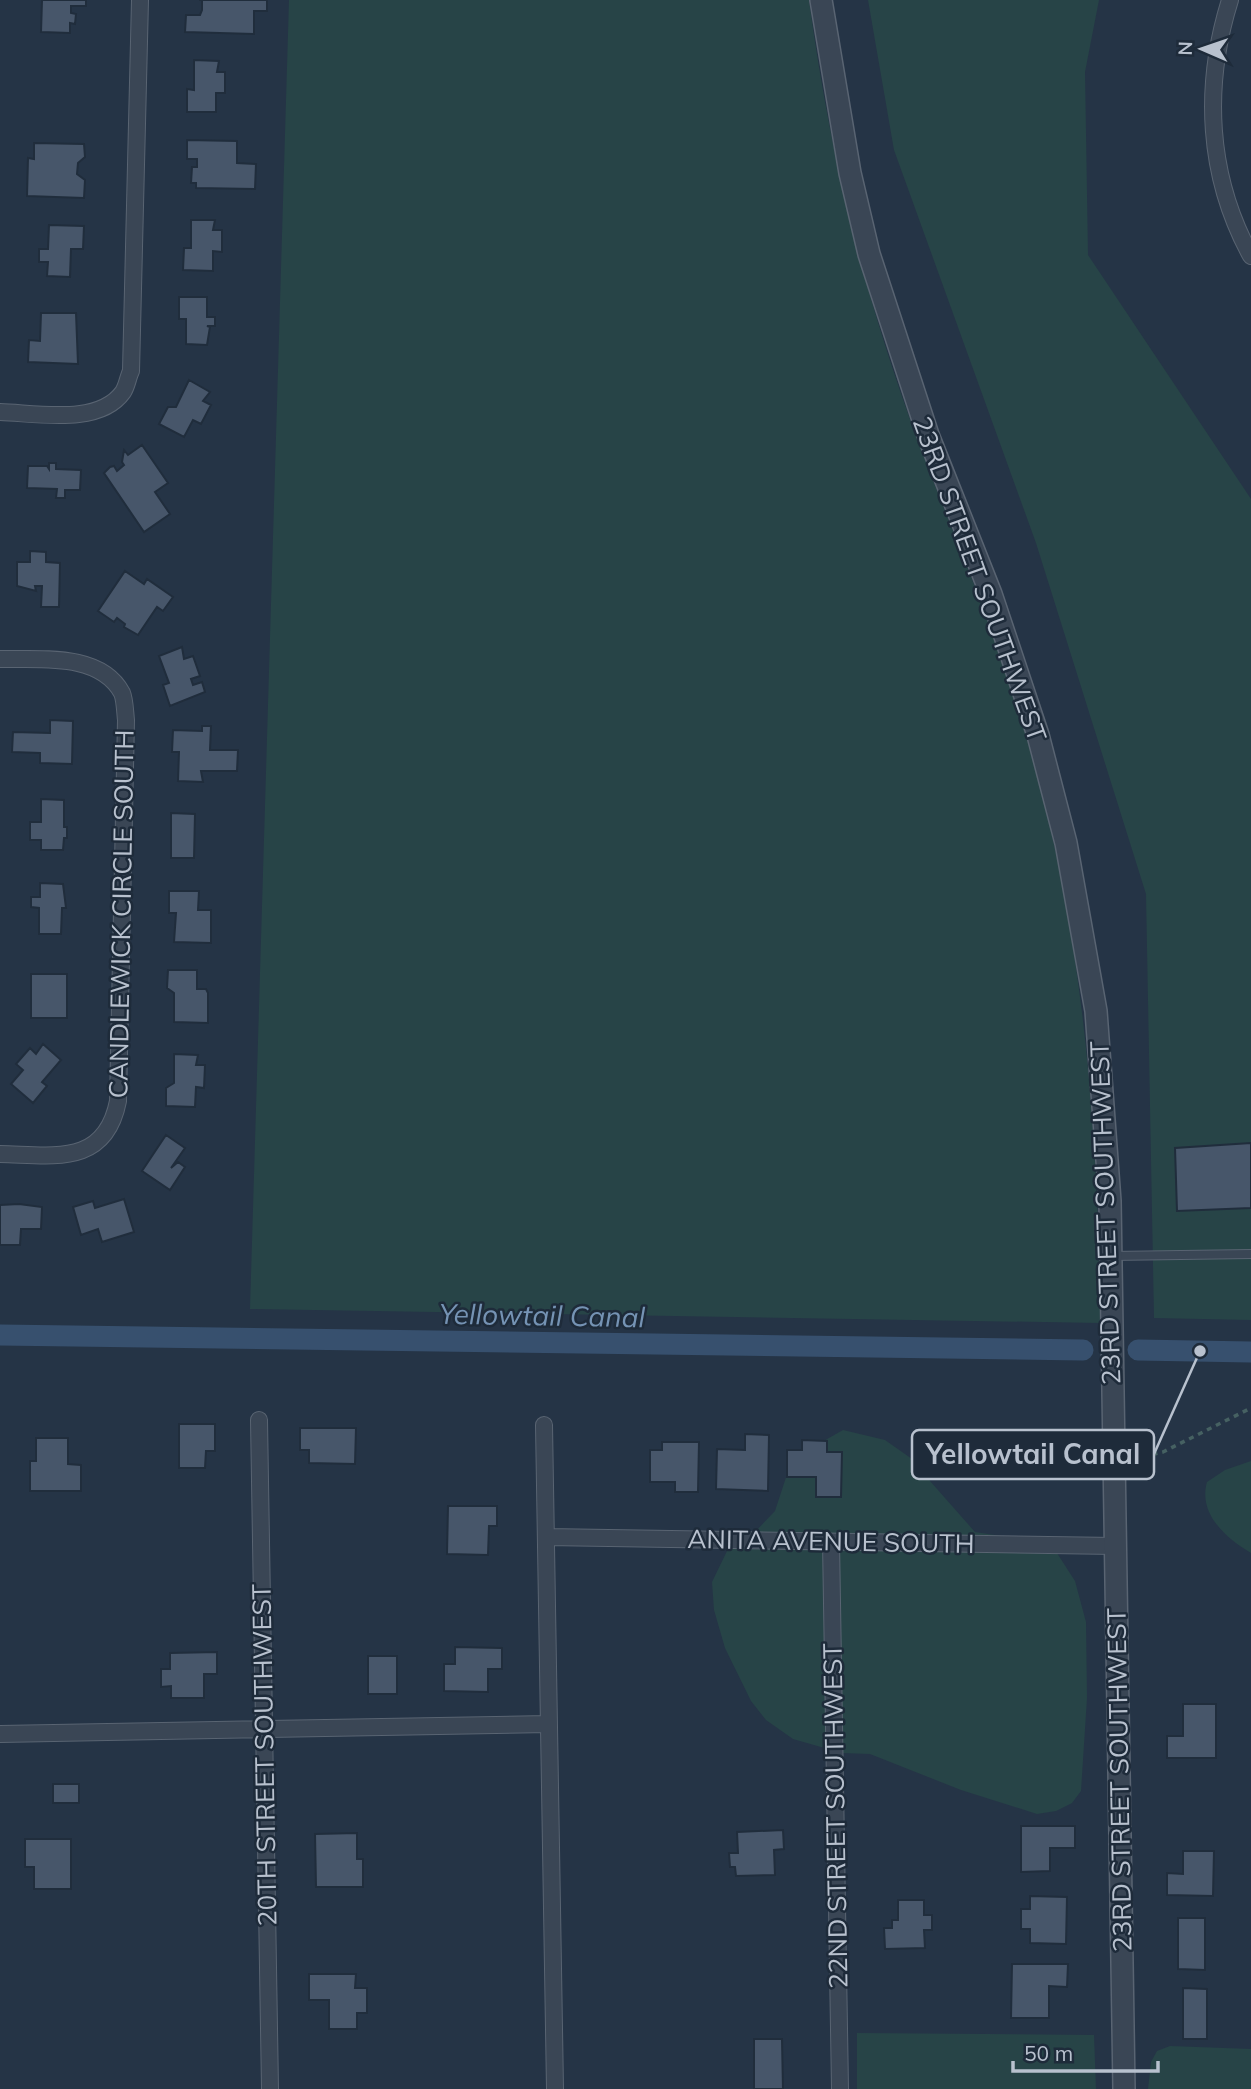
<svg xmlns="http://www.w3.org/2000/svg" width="1251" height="2089" viewBox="0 0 1251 2089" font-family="Mulish,sans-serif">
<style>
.green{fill:#274447}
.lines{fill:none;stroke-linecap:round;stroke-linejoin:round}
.canal{stroke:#37506e;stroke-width:21}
.building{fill:#47566a;stroke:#202d3c;stroke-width:2}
.service-casing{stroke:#596472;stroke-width:10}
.minor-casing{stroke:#596472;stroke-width:18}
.tertiary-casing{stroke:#596472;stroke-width:24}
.path{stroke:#466162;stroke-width:3.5;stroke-dasharray:5 5;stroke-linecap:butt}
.service{stroke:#3a4655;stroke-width:8}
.minor{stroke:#3a4655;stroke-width:16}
.tertiary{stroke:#3a4655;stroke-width:21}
.labels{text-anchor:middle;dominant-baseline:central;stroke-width:5;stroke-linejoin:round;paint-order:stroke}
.street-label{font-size:26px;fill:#b8c1ce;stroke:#1e2b3a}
.water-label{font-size:28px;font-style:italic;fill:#7593b4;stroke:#1e2b3a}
.leader{fill:none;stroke:#b8c1ce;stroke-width:2.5}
.callout-dot{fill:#b8c1ce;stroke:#1e2b3a;stroke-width:2.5}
.callout{fill:#1e2b3a;stroke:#b8c1ce;stroke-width:2.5}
.callout-label{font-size:28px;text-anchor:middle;font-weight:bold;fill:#b8c1ce}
</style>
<rect width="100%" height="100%" fill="#253446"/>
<path class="green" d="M289 0H809C829 150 864 296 917 438 954 539 999 637 1028 740 1084 936 1097 1122 1101 1323L250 1309Z
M868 0H1099L1085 72 1088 255 1251 499V1320L1154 1318 1146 894 1036 543 894 150Z
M843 1430 885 1440 922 1466 930 1481 975 1532 1027 1540 1055 1550 1075 1581 1086 1622 1087 1698 1081 1791 1072 1803 1056 1811 1037 1814 961 1790 870 1754 842 1753 793 1739 766 1720 751 1701 725 1648 714 1610 712 1582 728 1549 753 1534 775 1511 792 1459Z
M1251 1461V1553C1226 1538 1198 1514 1207 1482L1225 1470Z
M857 2033 1094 2035 1096 2089H857Z
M1170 2046 1251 2049V2089H1148L1151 2062 1157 2051Z"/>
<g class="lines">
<path class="canal" d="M0 1335 1083 1350
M1138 1350 1251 1352"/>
</g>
<path class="building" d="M42 0H86V6H71V13L76 14 75 24 70 23V33L41 32Z
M199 0H267V11H254V34L185 32 186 15H200L202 10V0Z
M194 60 219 61 217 72H225V93H216V112H187V89L194 90Z
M187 140 237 141V163L256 164 255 189 196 188V183H191L192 167H197V159H187Z
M34 143 84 144 85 157 78 163 77 174 85 180 84 198 27 196 28 158 34 159Z
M191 220H215L213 230H222V252L213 251V271L183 270 184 248H191Z
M49 225 84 226 83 249H71L70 277 47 276 48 262H39V249H48Z
M179 297H207V317H215V326H207L210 327 207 345 186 344V319H179Z
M41 313H76L78 364 28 362 29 340 40 341Z
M189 380 210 392 203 401 211 405 201 424 193 420 184 437 159 424 168 407H176Z
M142 445 168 483 155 492 170 514 144 532 104 473 110 467 114 466 117 471 124 465 122 462 124 450 128 455Z
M49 463H56V469L81 470 80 490H65V498H56L57 489 27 488 28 466H47L49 469Z
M30 551 46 552V562L60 563 59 607H41L42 586H35L36 591 17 586V562H30Z
M125 571 144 584 147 579 173 597 163 611 157 607 138 635 124 627 125 624 117 618 114 622 98 611Z
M182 647 184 659 193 656 200 676 191 679 193 685 202 682 205 692 170 706 163 685 169 683 159 656Z
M50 720 73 721 72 764 40 763V753L12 752 13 732 50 733Z
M202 726H211L210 750H238L237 771H201L203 782 178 781 179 752H172L173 730 202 731Z
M41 799 64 800V827H67V838H64L63 850H41V840H30V822H41Z
M171 813 195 814 194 858H171Z
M40 883 63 884 66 908H62L61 934H39V908L31 907V897H40Z
M169 891H199L198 910H211V943L174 942 176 913H169Z
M168 970H197V989H206L208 993V1023L174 1022V993L167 988Z
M31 974H67V1018H31Z
M43 1044 61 1060 42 1082 47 1086 33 1103 11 1084 23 1070 16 1064 30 1048 36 1054Z
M174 1054 198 1055 196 1065H205L204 1088 196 1087 195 1107 166 1106V1088L174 1083Z
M166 1135 185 1148 171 1168 178 1162 185 1167 170 1190 142 1171Z
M1251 1143V1208L1177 1211 1175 1148Z
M124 1199 134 1232 102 1242 98 1229 81 1235 73 1207 93 1201 95 1208Z
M19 1204 42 1207 41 1229H21L20 1245H0V1205Z
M179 1424H215V1451H206L205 1468H179Z
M300 1428H356L355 1464 309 1463V1450H300Z
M745 1434 769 1435 768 1491 716 1489 717 1449 745 1450Z
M36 1438H68V1464L81 1465V1491H30V1461H36Z
M802 1440 827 1441V1452H842L841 1497H816V1477H787V1450H802Z
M662 1442H699L698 1492H675V1482H650V1450H662Z
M448 1506H497V1526H489L488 1555 447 1554Z
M455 1647 502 1648V1669H488V1692L444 1691V1664H455Z
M217 1652V1674H204V1698H171V1686L161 1687V1669H170V1653Z
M368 1656H397V1694H368Z
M1183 1704H1216V1758H1167V1736H1183Z
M53 1784H79V1803H53Z
M1021 1826H1075V1848H1050V1871L1021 1872Z
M783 1830 784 1849 774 1850 775 1875 736 1876 735 1867H730L729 1853H738L737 1832Z
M357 1833V1859H363V1887H316L315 1834Z
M25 1839H71V1889H34V1867H25Z
M1183 1851H1214L1213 1896 1167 1895V1873L1183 1874Z
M1030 1896 1067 1897 1066 1944 1030 1943V1929H1021V1909H1030Z
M898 1900H924V1915H932V1930H924L925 1948 885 1949 884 1928H892V1920H898Z
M1178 1918H1205V1970L1178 1969Z
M1012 1964H1068L1067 1987 1049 1986V2018H1011Z
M309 1974H356L355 1988H367V2013H357V2029H329V2000H309Z
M1183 1988 1207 1989V2039H1183Z
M754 2039H782L783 2089H754Z"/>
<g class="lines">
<g class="service-casing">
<path id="service" d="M1111 1256 1251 1254"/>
</g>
<g class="minor-casing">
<path id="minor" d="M1230 0C1203 86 1207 176 1251 256
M0 412C36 413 99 426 123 392 127 386 128 377 131 371L140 0
M0 659C39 660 100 652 122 693 125 700 125 712 126 720L118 1101C105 1167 53 1155 0 1154
M259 1420 270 2089
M544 1425 555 2089
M547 1537 1115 1546
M831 1542 840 2089
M0 1734 547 1724"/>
</g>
<g class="tertiary-casing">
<path id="tertiary" d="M821 0 850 173 869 254 928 435 991 594 1038 735 1066 843 1096 1011 1110 1201 1124 2089"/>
</g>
<path class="path" d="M1133 1459 1163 1452 1251 1408"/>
<use href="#service" class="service"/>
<use href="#minor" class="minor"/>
<use href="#tertiary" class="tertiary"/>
</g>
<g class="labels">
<g class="street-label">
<text transform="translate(980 579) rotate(70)">23RD STREET SOUTHWEST</text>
<text transform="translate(121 914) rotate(-89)">CANDLEWICK CIRCLE SOUTH</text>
<text transform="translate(1105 1213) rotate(-92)">23RD STREET SOUTHWEST</text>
<text transform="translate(831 1541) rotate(1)">ANITA AVENUE SOUTH</text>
<text transform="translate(264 1755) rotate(-91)">20TH STREET SOUTHWEST</text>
<text transform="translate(1119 1780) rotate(-91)">23RD STREET SOUTHWEST</text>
<text transform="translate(835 1816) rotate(-91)">22ND STREET SOUTHWEST</text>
</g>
<g class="water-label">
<text transform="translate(542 1315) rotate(1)">Yellowtail Canal</text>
</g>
</g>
<path class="leader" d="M1200 1351L1154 1454"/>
<circle class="callout-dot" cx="1200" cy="1351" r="7"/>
<rect class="callout" x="912" y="1430" width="242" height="49" rx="7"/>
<g class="callout-label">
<text x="1033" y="1464">Yellowtail Canal</text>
</g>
<g transform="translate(1202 49) rotate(272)" stroke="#1e2b3a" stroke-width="5" paint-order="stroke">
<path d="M0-5L12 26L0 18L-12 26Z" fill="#b8c1ce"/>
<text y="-10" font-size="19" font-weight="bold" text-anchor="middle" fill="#b8c1ce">N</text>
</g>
<path d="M1013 2061v10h145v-10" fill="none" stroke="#b8c1ce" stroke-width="3.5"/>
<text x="1024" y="2061" font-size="21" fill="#b8c1ce" stroke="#1e2b3a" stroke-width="5" paint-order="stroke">50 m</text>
</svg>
